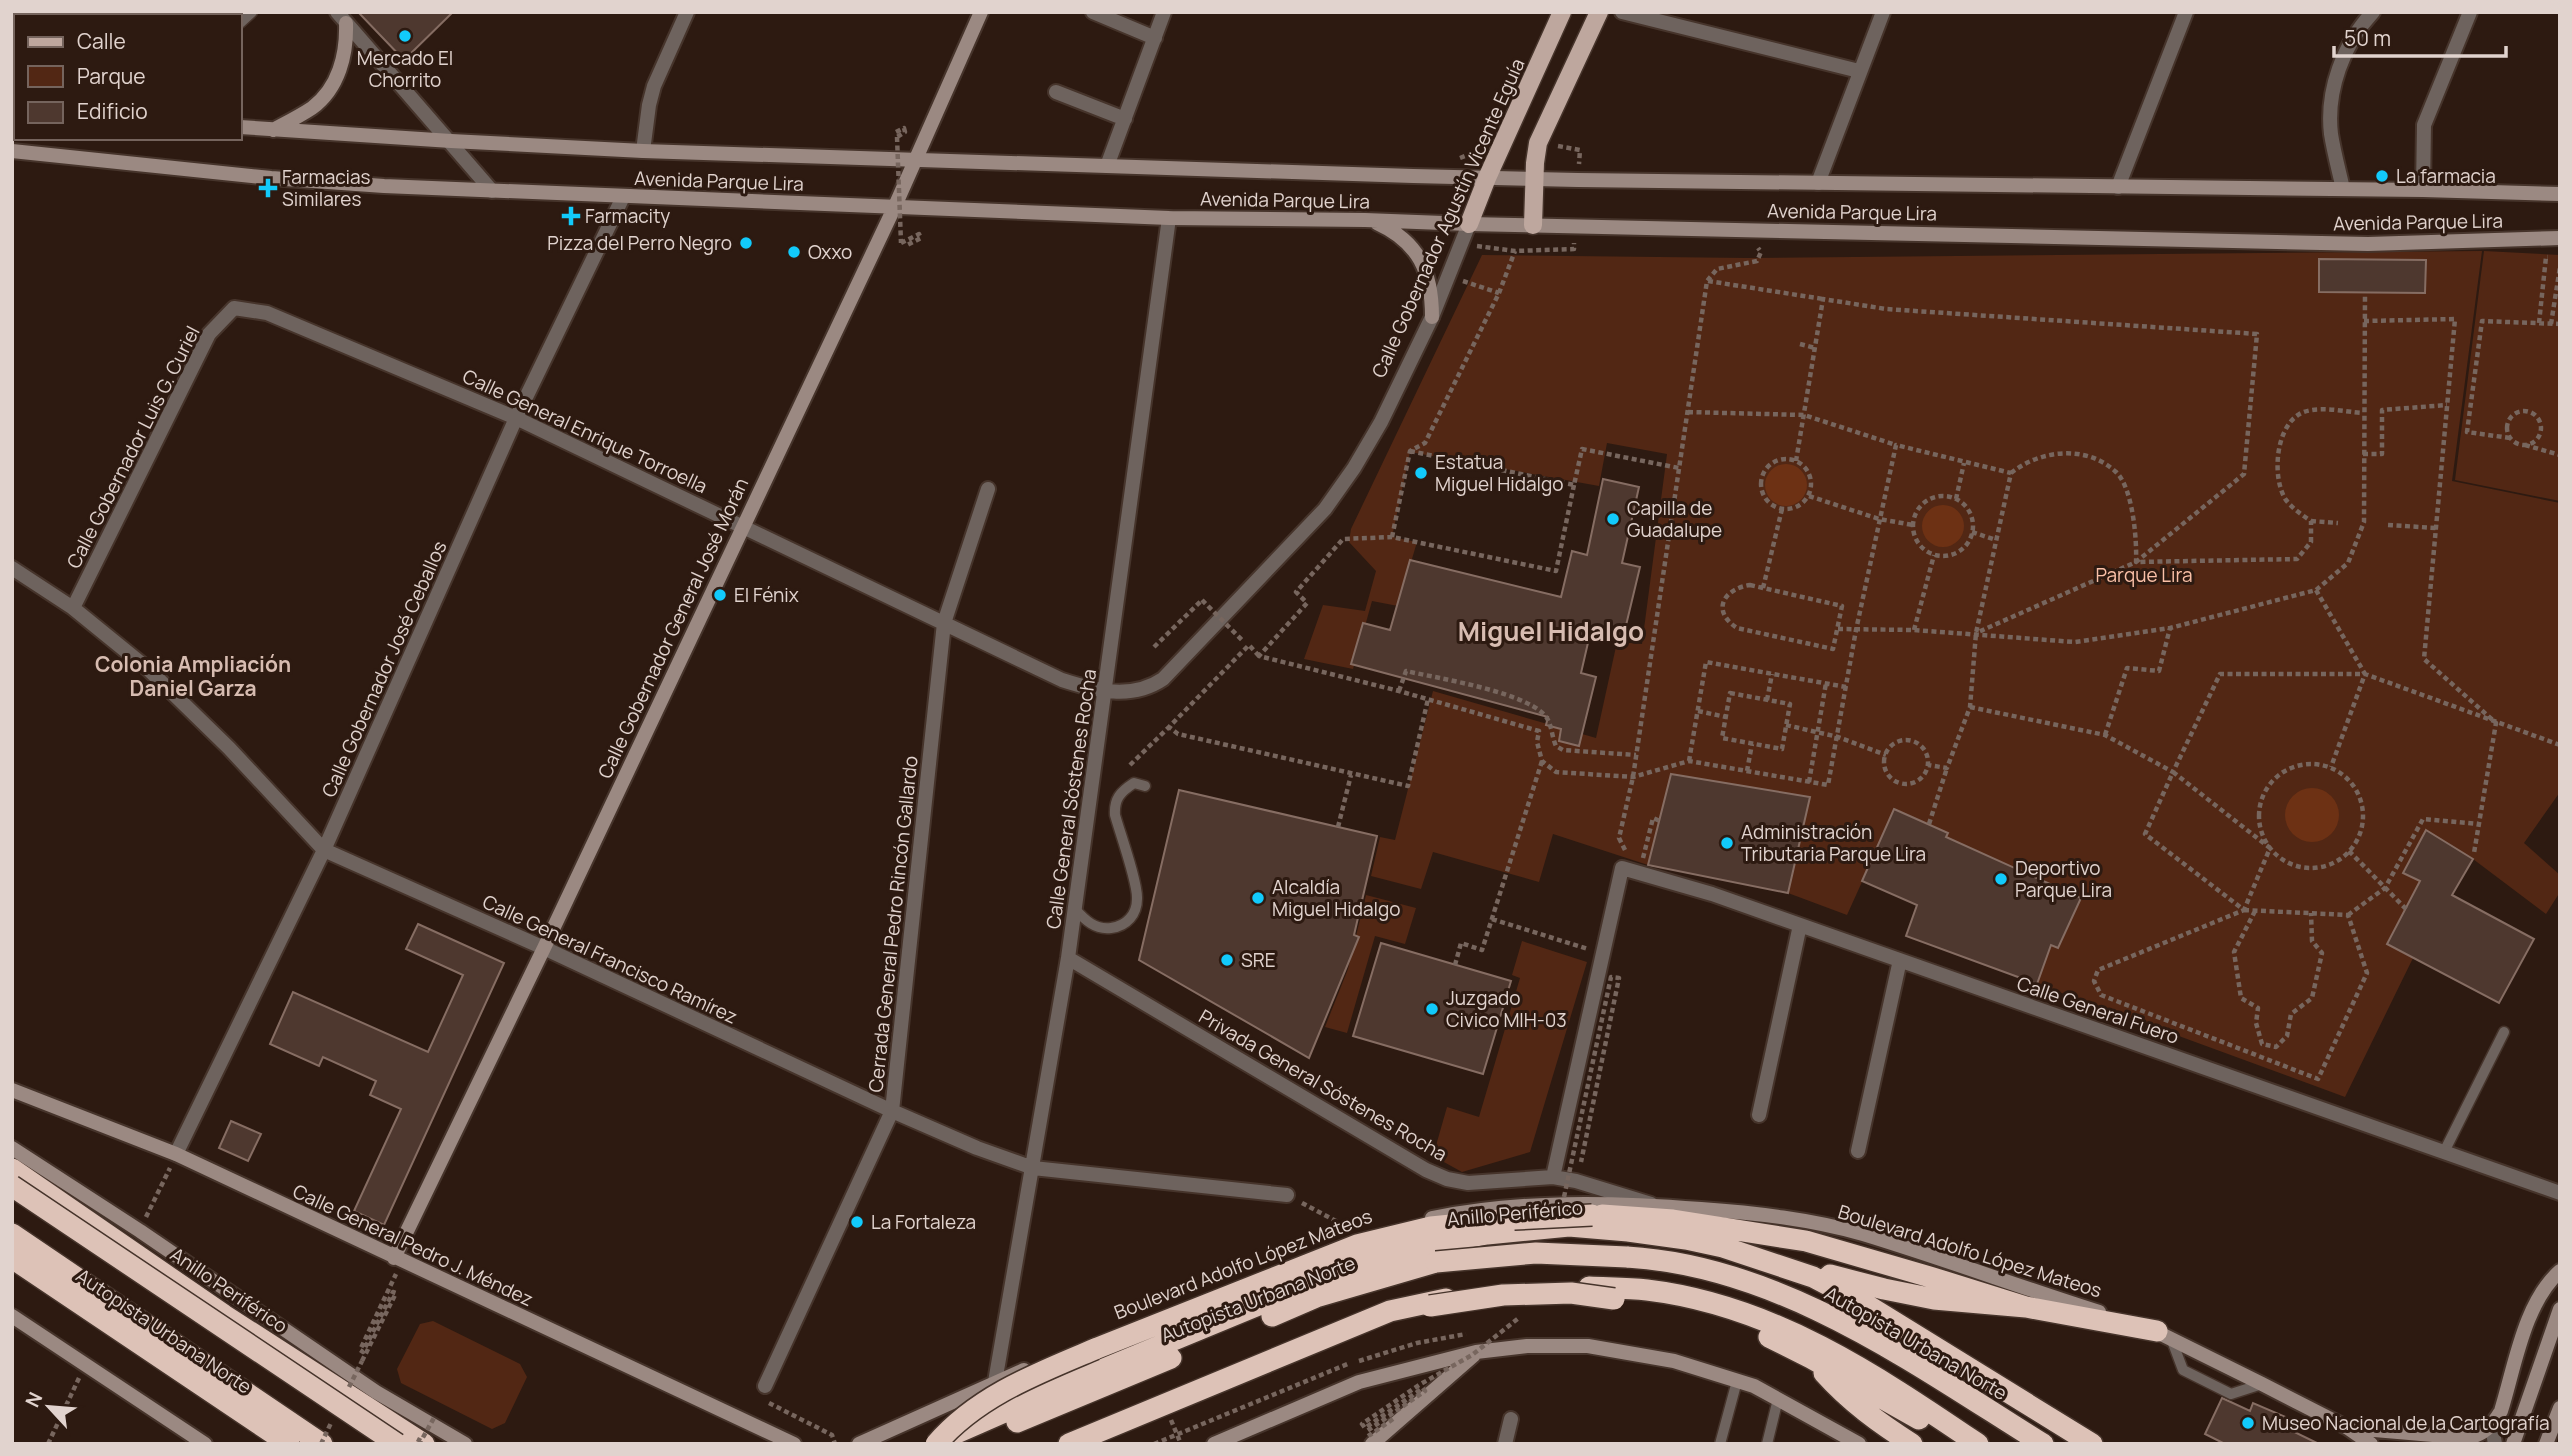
<svg xmlns="http://www.w3.org/2000/svg" width="2572" height="1456" viewBox="0 0 2572 1456" font-family="Manrope,sans-serif">
<style>
.green{fill:#522714}
.water{fill:#6d3114}
.building{fill:#4e382f;stroke:#866d63;stroke-width:2}
.lines{fill:none;stroke-linecap:round;stroke-linejoin:round}
.lane-casing{stroke:#46342b;stroke-width:13}
.street-casing{stroke:#46342b;stroke-width:18}
.secondary-casing{stroke:#46342b;stroke-width:18}
.primary-casing{stroke:#46342b;stroke-width:21}
.highway-casing{stroke:#46342b;stroke-width:24}
.path{stroke:#77665e;stroke-width:4.5;stroke-dasharray:5 3.5;stroke-linecap:butt}
.lane{stroke:#6e635e;stroke-width:10}
.street{stroke:#6e635e;stroke-width:14}
.secondary{stroke:#9b8982;stroke-width:14}
.primary{stroke:#bea79e;stroke-width:18}
.highway{stroke:#ddc2b7;stroke-width:21}
.highway-bridge-casing{stroke:#46342b;stroke-width:24;stroke-linecap:butt}
.path-bridge{stroke:#77665e;stroke-width:4.5;stroke-dasharray:5 3.5;stroke-linecap:butt}
.highway-bridge{stroke:#ddc2b7;stroke-width:21}
.poi-dot{fill:#12cafb;stroke:#2d1a11;stroke-width:2.5}
.labels{text-anchor:middle;dominant-baseline:central;stroke-width:6;stroke-linejoin:round;paint-order:stroke}
.poi-label{font-size:19px;fill:#e1d3ce;stroke:#2d1a11;text-anchor:start}
.street-label{font-size:19px;fill:#e1d3ce;stroke:#2d1a11}
.park-label{font-size:19px;fill:#fac0a7;stroke:#2d1a11}
.neighbourhood-label{font-size:21px;font-weight:bold;fill:#d7bcb1;stroke:#2d1a11}
.district-label{font-size:26px;font-weight:bold;fill:#d7bcb1;stroke:#2d1a11}
</style>
<rect width="100%" height="100%" fill="#2d1a11"/>
<path class="green" d="M12 12H42L46 16H16V43L12 36Z
M2482 251 2452 481 2560 503V792L2524 843 2560 875V892L2546 914 2473 859 2426 830 2403 872 2420 881 2387 943 2413 958 2345 1097 2037 984 2044 964 1979 913 2057 948 2080 898 1976 851 1928 878 1948 833 1895 809 1847 915 1788 893 1810 797 1671 774 1648 865 1553 834 1539 882 1433 852 1421 889 1371 876 1380 837 1395 840 1433 691 1596 738 1617 642 1642 644 1667 454 1607 443 1599 486 1410 452 1392 537 1417 542 1398 606 1372 601 1353 669 1304 659 1323 605 1365 611 1376 571 1349 542 1351 529 1482 255 1747 258Z
M2484 251 2560 255V501L2455 480Z
M1366 895 1416 908 1405 944 1375 936 1347 1033 1325 1027 1348 969Z
M1522 941 1587 962 1530 1152 1462 1172 1433 1156 1447 1107 1479 1117 1520 978 1512 975Z
M433 1321 520 1364 527 1377 505 1423 492 1429 401 1383 397 1369 420 1324Z"/>
<path class="water" d="M1765 485a21 21 0 1 1 42 0a21 21 0 1 1-42 0Z
M1922 526a21 21 0 1 1 42 0a21 21 0 1 1-42 0Z
M2285 815a27 27 0 1 1 54 0a27 27 0 1 1-54 0Z"/>
<path class="building" d="M358 12H453L404 60Z
M2319 259 2426 260 2425 293 2319 292Z
M1603 479 1639 487 1622 563 1640 567 1622 642 1590 634 1581 673 1596 677 1579 746 1559 741 1561 729 1546 725 1548 717 1351 664 1363 623 1390 630 1410 560 1561 597 1572 551 1587 555Z
M1671 774 1810 797 1788 893 1648 865Z
M1179 790 1377 836 1354 935 1359 937 1309 1058 1139 960Z
M1894 809 1948 833 1946 837 2081 898 2058 948 2051 945 2037 984 1906 936 1917 905 1862 881Z
M2426 830 2473 859 2452 895 2534 939 2499 1003 2387 944 2420 881 2403 873Z
M418 924 504 963 384 1225 354 1211 401 1109 370 1095 376 1081 323 1057 319 1066 270 1044 293 992 428 1052 463 975 406 949Z
M1381 943 1511 981 1483 1074 1353 1036Z
M231 1121 261 1134 248 1161 219 1148Z
M2222 1398 2250 1411 2253 1403 2288 1418 2284 1427 2319 1444H2225L2205 1434Z"/>
<g class="lines">
<g class="lane-casing">
<path id="lane" d="M240 23 252 12
M1075 909C1085 920 1095 930 1111 928 1127 926 1137 914 1137 899 1138 883 1120 833 1115 815 1114 799 1120 792 1134 783L1145 786
M2444 1152 2504 1032
M2171 1338 2183 1370 2231 1394 2262 1384
M1720 1444 1737 1381
M1767 1444 1778 1399"/>
</g>
<g class="street-casing">
<path id="street" d="M337 12 492 191
M1093 12 1155 38
M1622 12 1859 71
M1056 92 1125 119
M643 151 649 105 654 86 687 12
M1107 166 1164 12
M1818 183 1883 12
M2118 187 2186 12
M2343 189C2339 171 2334 153 2331 134 2326 91 2343 44 2373 12
M2423 190 2424 125 2470 12
M12 568 73 608 148 669 229 748 324 850 544 948 892 1111 977 1148 1033 1168 1287 1195
M73 608 209 334 234 308 267 313 516 418 1062 680C1096 691 1132 700 1163 679L1325 509 1354 468 1381 422 1432 317 1469 224
M1068 958 1426 1170 1447 1179 1468 1183 1553 1177 1576 1181 1651 1204
M1759 1115 1800 925
M1858 1151 1900 960
M176 1154 324 850 516 418 623 197
M1553 1177 1622 868 1712 894 2560 1193
M995 1382 1068 958 1169 218
M765 1386 892 1111 944 623 988 489
M2492 1426 2495 1444
M1505 1444 1511 1419"/>
</g>
<g class="secondary-casing">
<path id="secondary" d="M12 107H16
M240 127 451 141 643 151 1413 176 1578 180 2423 190 2560 194
M273 130C286 123 300 116 312 108 339 88 347 54 346 23
M12 151 271 178 384 186 1169 218 1365 220 1469 224 2368 244 2560 238
M1377 223C1419 242 1432 272 1432 317
M12 1090 176 1154 794 1444
M12 1148 140 1231 376 1392 465 1444
M1432 1218C1521 1200 1611 1202 1701 1209 1756 1213 1810 1219 1863 1234 1942 1258 2020 1287 2099 1312
M394 1258 544 948 895 206 981 12
M12 1316 205 1444
M2149 1328 2262 1384 2348 1428 2371 1444
M2351 1428 2468 1438C2484 1434 2492 1426 2501 1411 2515 1366 2524 1303 2560 1271
M859 1444 1024 1370
M1214 1444 1359 1382 1476 1352 1527 1346H1588L1674 1361 1754 1386 1859 1444
M1372 1444 1474 1355
M2513 1444 2560 1309
M2546 1444 2560 1408"/>
</g>
<g class="primary-casing">
<path id="primary" d="M1469 224 1487 178 1562 12
M1533 225 1535 163 1538 143 1599 12"/>
</g>
<g class="highway-casing">
<path id="highway" d="M12 1169 224 1315 424 1444
M1602 1215 1673 1220 1806 1241 1930 1277 2026 1307
M12 1234 322 1444
M1627 1257C1782 1266 1916 1365 2043 1444
M12 1258 289 1444
M1830 1275 1884 1289 1934 1299 2026 1307 2157 1331
M1589 1287C1608 1288 1628 1288 1647 1290 1773 1305 1876 1375 1978 1444
M1272 1316 1316 1297 1436 1262
M1769 1337 1811 1358 1919 1419
M1095 1349 1357 1245 1431 1227 1501 1220
M1824 1373C1850 1402 1879 1423 1912 1444
M1017 1422 1171 1358
M943 1439 1082 1378 1326 1277 1414 1247 1487 1234 1569 1226 1628 1231 1686 1239 1723 1247 1813 1277 1870 1307 2092 1444
M1069 1444 1390 1311 1446 1299"/>
</g>
<path class="path" d="M896 132 904 128 905 132 897 137
M1558 146 1580 150 1579 164
M1460 158 1478 151
M901 243 919 234 921 238 907 245
M1477 246 1515 251 1574 249V243
M1463 281 1499 293
M1708 281 1823 299
M2364 321 2455 319 2424 659 2496 723 2474 853
M2539 323 2546 257H2548
M2551 324 2560 267
M1800 344 1815 348
M2507 428a17 17 0 1 1 34 0a17 17 0 1 1-34 0Z
M1688 412 1804 415 1896 445
M2510 438 2467 432 2482 321 2560 324
M2525 445 2560 455
M1410 451 1574 485 1582 449 1679 468
M2363 454H2382V410L2447 405
M1761 484a25 25 0 1 1 50 0a25 25 0 1 1-50 0Z
M1796 461 1823 299 1886 309 2257 334 2244 474 2136 562 1976 633
M2011 473C2040 450 2086 444 2116 472 2133 488 2137 540 2136 562L2297 559 2311 542V521C2302 515 2293 509 2286 500 2272 479 2275 430 2298 415 2314 404 2345 412 2363 413
M1574 485 1556 571 1392 537 1343 539 1296 592 1307 603 1259 656 1399 691 1539 731 1537 742 1542 761 1556 772 1633 777 1689 761 1828 785 1856 630 1896 445 2011 473 1976 633 1970 707 1947 768 1928 765
M1809 496 1879 519 1913 525
M1913 526a30 30 0 1 1 60 0a30 30 0 1 1-60 0Z
M1956 499 1964 463
M2311 521 2338 523
M2388 525 2436 528
M1972 532 1996 540
M1392 537 1410 451 1425 443 1499 293 1515 251
M1750 585 1842 606 1833 649 1737 628C1711 611 1723 589 1750 585Z
M1763 588 1782 509
M2316 590 2365 674 2331 767
M1838 629 1914 630 2075 642 2170 628 2316 590 2348 563 2364 522 2365 294
M1914 630 1934 555
M1154 647 1202 600
M1259 656 1249 645 1169 727 1178 734 1408 786 1428 699
M1399 691 1406 671C1436 678 1535 693 1548 720 1552 728 1552 737 1556 746L1563 750 1636 755
M1730 693 1790 704 1782 749 1722 738Z
M1767 700 1772 674
M1970 707 2105 735 2173 772 2220 674H2365L2560 745
M1698 711 1726 717
M1786 725 1838 737 1886 755
M2105 735 2127 668 2159 671 2170 628
M1884 762a22 22 0 1 1 44 0a22 22 0 1 1-44 0Z
M1689 761 1706 662 1846 687
M2259 816a52 52 0 1 1 104 0a52 52 0 1 1-104 0Z
M1130 765 1169 727
M1747 771 1752 744
M2173 772 2270 848 2244 910 2145 834Z
M1809 782 1826 683
M1929 824 1947 768
M1338 827 1351 775
M1625 850 1619 838 1633 777 1707 281 1717 269 1757 261 1761 252 1758 248
M2349 851 2406 909
M1643 858 1653 818 1660 821
M2244 910 2348 915 2367 973 2318 1079 2101 995 2094 981 2098 970Z
M2255 911 2234 952 2241 998 2258 1008 2256 1023 2262 1044 2276 1047 2287 1036 2291 1014 2312 998 2322 953 2312 941 2311 913
M2348 915 2385 888 2423 819 2479 824
M1492 919 1588 949
M1455 965 1461 943 1482 950 1542 761
M1302 1203 1347 1227
M146 1217 170 1168
M362 1361 396 1293 393 1292 363 1352 360 1350 396 1274
M1359 1361 1417 1343 1466 1334
M769 1403 832 1435 835 1444
M48 1444 79 1378
M1154 1444 1350 1363"/>
<use href="#lane" class="lane"/>
<use href="#street" class="street"/>
<use href="#secondary" class="secondary"/>
<use href="#primary" class="primary"/>
<use href="#highway" class="highway"/>
<g class="highway-bridge-casing">
<path id="highway-bridge" d="M12 1186 397 1444
M1514 1219 1592 1215
M1436 1262 1536 1253 1627 1257
M1430 1306 1503 1295 1571 1293 1614 1299
M936 1444C977 1396 1038 1373 1095 1349"/>
</g>
<path class="path-bridge" d="M897 137 901 243
M1202 600 1242 640
M1564 1197 1611 977 1619 978 1581 1162
M349 1387 362 1361
M1393 1419 1370 1435 1367 1431 1425 1391 1423 1388 1365 1428 1362 1424 1419 1385 1472 1355 1520 1317
M1171 1420 1181 1444
M417 1439 421 1441 435 1416
M321 1444 331 1423"/>
<use href="#highway-bridge" class="highway-bridge"/>
</g>
<g class="poi-dot">
<circle cx="405" cy="36" r="7"/>
<circle cx="2382" cy="176" r="7"/>
<path d="M264.5 177.5h7v7h7v7h-7v7h-7v-7h-7v-7h7z"/>
<path d="M567.5 205.5h7v7h7v7h-7v7h-7v-7h-7v-7h7z"/>
<circle cx="746" cy="243" r="7"/>
<circle cx="794" cy="252" r="7"/>
<circle cx="1421" cy="473" r="7"/>
<circle cx="1613" cy="519" r="7"/>
<circle cx="720" cy="595" r="7"/>
<circle cx="1727" cy="843" r="7"/>
<circle cx="2001" cy="879" r="7"/>
<circle cx="1258" cy="898" r="7"/>
<circle cx="1227" cy="960" r="7"/>
<circle cx="1432" cy="1009" r="7"/>
<circle cx="857" cy="1222" r="7"/>
<circle cx="2248" cy="1423" r="7"/>
</g>
<g class="labels">
<g class="poi-label">
<text x="405" y="58" text-anchor="middle">Mercado El<tspan x="405" dy="22">Chorrito</tspan></text>
<text x="2396" y="176">La farmacia</text>
<text x="282" y="177">Farmacias<tspan x="282" dy="22">Similares</tspan></text>
<text x="585" y="216">Farmacity</text>
<text x="732" y="243" text-anchor="end">Pizza del Perro Negro</text>
<text x="808" y="252">Oxxo</text>
<text x="1435" y="462">Estatua<tspan x="1435" dy="22">Miguel Hidalgo</tspan></text>
<text x="1627" y="508">Capilla de<tspan x="1627" dy="22">Guadalupe</tspan></text>
<text x="734" y="595">El Fénix</text>
<text x="1741" y="832">Administración<tspan x="1741" dy="22">Tributaria Parque Lira</tspan></text>
<text x="2015" y="868">Deportivo<tspan x="2015" dy="22">Parque Lira</tspan></text>
<text x="1272" y="887">Alcaldía<tspan x="1272" dy="22">Miguel Hidalgo</tspan></text>
<text x="1241" y="960">SRE</text>
<text x="1446" y="998">Juzgado<tspan x="1446" dy="22">Civico MIH-03</tspan></text>
<text x="871" y="1222">La Fortaleza</text>
<text x="2262" y="1423">Museo Nacional de la Cartografía</text>
</g>
<g class="street-label">
<text transform="translate(719 181) rotate(2)">Avenida Parque Lira</text>
<text transform="translate(1285 200) rotate(1)">Avenida Parque Lira</text>
<text transform="translate(1852 212) rotate(1)">Avenida Parque Lira</text>
<text transform="translate(1448 218) rotate(-66)">Calle Gobernador Agustín Vicente Eguía</text>
<text transform="translate(2418 222) rotate(-1)">Avenida Parque Lira</text>
<text transform="translate(585 431) rotate(25)">Calle General Enrique Torroella</text>
<text transform="translate(133 447) rotate(-63)">Calle Gobernador Luis G. Curiel</text>
<text transform="translate(673 628) rotate(-65)">Calle Gobernador General José Morán</text>
<text transform="translate(384 669) rotate(-66)">Calle Gobernador José Ceballos</text>
<text transform="translate(1071 799) rotate(-82)">Calle General Sóstenes Rocha</text>
<text transform="translate(893 924) rotate(-84)">Cerrada General Pedro Rincón Gallardo</text>
<text transform="translate(610 959) rotate(25)">Calle General Francisco Ramírez</text>
<text transform="translate(2098 1010) rotate(19)">Calle General Fuero</text>
<text transform="translate(1323 1085) rotate(30)">Privada General Sóstenes Rocha</text>
<text transform="translate(1515 1213) rotate(-5)">Anillo Periférico</text>
<text transform="translate(413 1245) rotate(25)">Calle General Pedro J. Méndez</text>
<text transform="translate(1970 1251) rotate(17)">Boulevard Adolfo López Mateos</text>
<text transform="translate(1243 1264) rotate(-21)">Boulevard Adolfo López Mateos</text>
<text transform="translate(229 1290) rotate(34)">Anillo Periférico</text>
<text transform="translate(1258 1299) rotate(-21)">Autopista Urbana Norte</text>
<text transform="translate(164 1331) rotate(34)">Autopista Urbana Norte</text>
<text transform="translate(1916 1343) rotate(30)">Autopista Urbana Norte</text>
</g>
<g class="park-label">
<text x="2144" y="575">Parque Lira</text>
</g>
<g class="neighbourhood-label">
<text x="193" y="664">Colonia Ampliación<tspan x="193" dy="24">Daniel Garza</tspan></text>
</g>
<g class="district-label">
<text x="1551" y="631">Miguel Hidalgo</text>
</g>
</g>
<rect width="2572" height="1456" fill="none" stroke="#e1d3ce" stroke-width="28"/>
<rect x="14" y="14" width="228" height="126" fill="#2d1a11" stroke="#75645d" stroke-width="2"/>
<rect x="28" y="37" width="35" height="10" fill="#bea79e" stroke="#75645d" stroke-width="2"/>
<text x="77" y="49" font-size="21" fill="#e1d3ce">Calle</text>
<rect x="28" y="66" width="35" height="21" fill="#522714" stroke="#75645d" stroke-width="2"/>
<text x="77" y="84" font-size="21" fill="#e1d3ce">Parque</text>
<rect x="28" y="102" width="35" height="21" fill="#4e382f" stroke="#75645d" stroke-width="2"/>
<text x="77" y="119" font-size="21" fill="#e1d3ce">Edificio</text>
<g transform="translate(49 1407) rotate(296)" stroke="#2d1a11" stroke-width="5" paint-order="stroke">
<path d="M0-5L12 26L0 18L-12 26Z" fill="#e1d3ce"/>
<text y="-10" font-size="19" font-weight="bold" text-anchor="middle" fill="#e1d3ce">N</text>
</g>
<path d="M2334 46v10h172v-10" fill="none" stroke="#e1d3ce" stroke-width="3.5"/>
<text x="2344" y="46" font-size="21" fill="#e1d3ce" stroke="#2d1a11" stroke-width="5" paint-order="stroke">50 m</text>
</svg>
